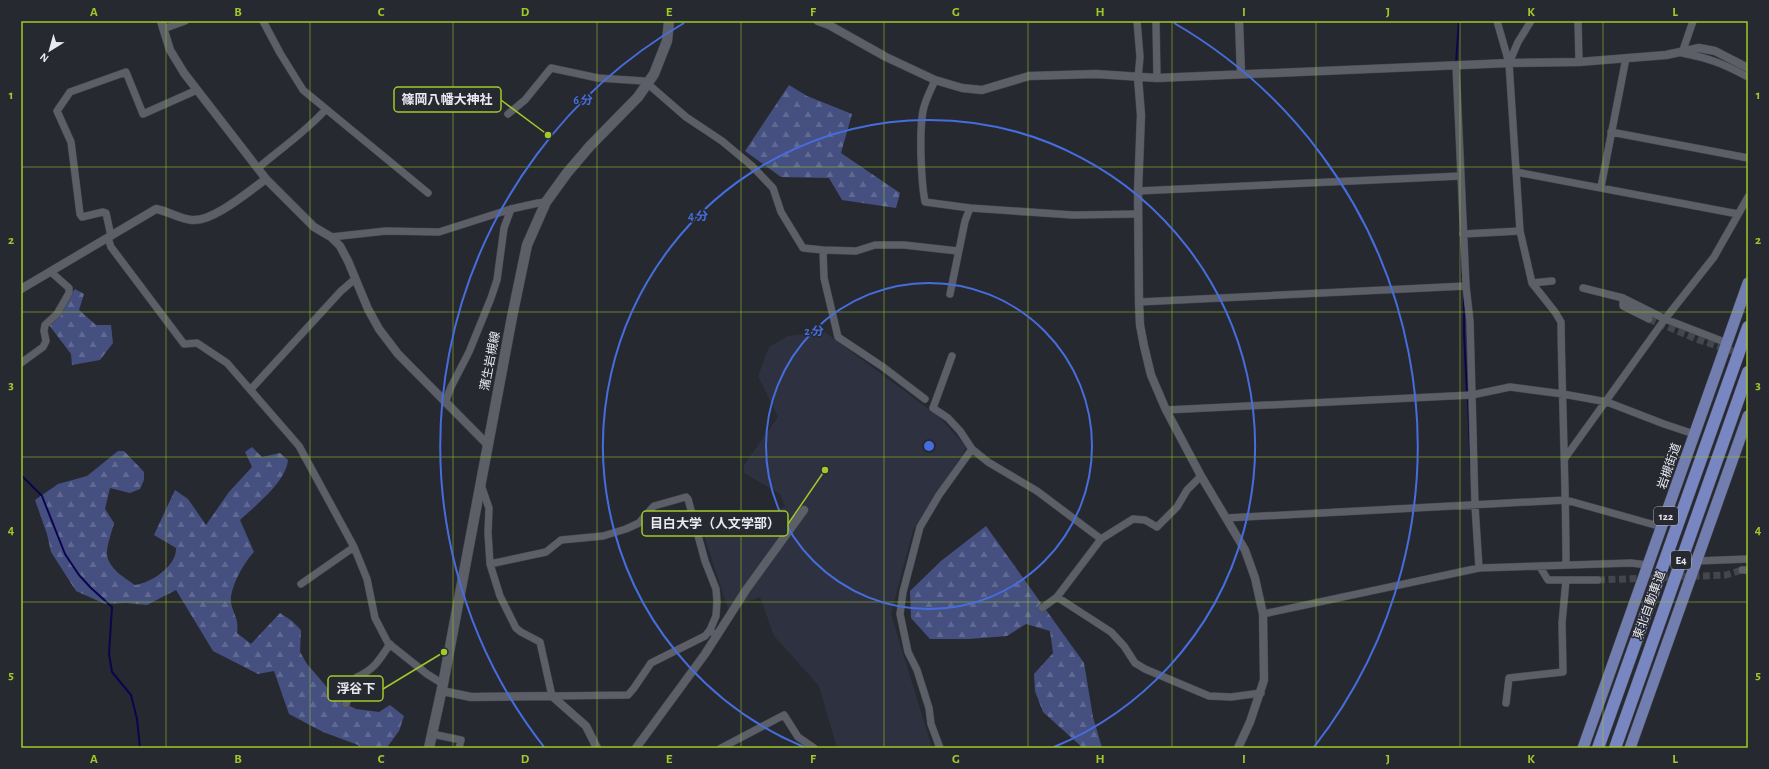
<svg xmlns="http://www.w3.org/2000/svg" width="1769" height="769" viewBox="0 0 1769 769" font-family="'Alegreya Sans','Noto Sans JP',sans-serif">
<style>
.built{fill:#2e313f}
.forest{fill:url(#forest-firs)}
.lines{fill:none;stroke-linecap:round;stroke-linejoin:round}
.stream{stroke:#0d034f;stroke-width:2}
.minor-tunnel{stroke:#44464e;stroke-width:7;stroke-dasharray:7 3.5;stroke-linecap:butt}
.minor-casing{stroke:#44464d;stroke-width:8}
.tertiary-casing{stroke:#44464d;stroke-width:9}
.secondary-casing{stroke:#44464d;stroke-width:11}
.trunk-casing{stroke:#44464d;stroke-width:12}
.motorway-casing{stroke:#44464d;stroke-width:13}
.minor{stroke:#5c5f68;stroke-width:7}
.tertiary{stroke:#5c5f68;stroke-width:8}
.secondary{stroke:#5c5f68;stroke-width:10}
.trunk{stroke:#727eb0;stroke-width:11}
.motorway{stroke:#7886c2;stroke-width:12}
.grid{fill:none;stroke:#a1c929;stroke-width:1;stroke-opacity:0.55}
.ring{fill:none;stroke:#466ddd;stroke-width:2}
.labels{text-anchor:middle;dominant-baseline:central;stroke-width:3;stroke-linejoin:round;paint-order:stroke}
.shield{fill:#272931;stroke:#afb0b7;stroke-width:1}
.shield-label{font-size:11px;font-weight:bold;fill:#e9eaf0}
.street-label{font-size:12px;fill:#e9eaf0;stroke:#272931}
.centre{fill:#466ddd;stroke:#272931;stroke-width:2}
.ring-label{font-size:12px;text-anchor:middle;font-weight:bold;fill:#466ddd;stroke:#272931;stroke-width:3;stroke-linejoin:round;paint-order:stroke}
.leader{fill:none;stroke:#a1c929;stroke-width:1.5}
.callout-dot{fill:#a1c929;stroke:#272931;stroke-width:1.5}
.callout{fill:#272931;stroke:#a1c929;stroke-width:1.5}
.callout-label{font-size:13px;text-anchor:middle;font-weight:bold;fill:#e9eaf0}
.neatline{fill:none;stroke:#a1c929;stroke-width:1.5}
.grid-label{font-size:13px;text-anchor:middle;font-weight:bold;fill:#a1c929}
</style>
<defs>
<pattern id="forest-firs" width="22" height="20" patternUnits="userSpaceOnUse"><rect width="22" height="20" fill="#455080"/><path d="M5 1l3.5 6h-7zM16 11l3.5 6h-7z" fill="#606992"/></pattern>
</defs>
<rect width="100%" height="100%" fill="#272931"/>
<path class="built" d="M825 332 938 416 967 447 913 530 891 614 932 748H837L819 686 774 636 760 597 728 609 703 532 785 507 780 494 744 473V465L778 417 758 376 769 347 788 336Z"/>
<path class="forest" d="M789 85 807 96 852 114 841 153 900 193 896 208 842 200 829 178 781 177 745 151Z
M75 289 84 294 79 310 96 325H111L113 343 100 360 72 365 71 354 49 325Z
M252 447 262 457 280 453 288 460C286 482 255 506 240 520L254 552C244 562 229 589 231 603 234 616 239 619 237 633L251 644 280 613 292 621 301 630 300 652 307 664 338 700 356 709 379 712 390 705 404 716 399 731 388 746 389 748H360L358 745 323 732 289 714 274 671 258 674 213 651 176 590 147 605 126 603 105 604 76 591 51 552 47 534 35 500 58 484 87 476 118 451H124L144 472V480L140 489 130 493 110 488 105 509 114 523C112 531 106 547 107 555 109 569 125 578 135 585 151 583 177 566 176 548L154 535 175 490 188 499 206 525 229 492 252 467 245 452Z
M986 526 1084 663 1093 717 1102 748H1083L1043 712 1035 691 1034 674 1053 653 1050 631 1026 624 1007 636 969 639H930L911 618 910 591 941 561Z"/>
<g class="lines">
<path class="stream" d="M1456 63 1459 21
M1460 235 1462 277
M1464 297V333L1467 393
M1468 397 1471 473
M21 475 42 496 65 554 79 575 91 588 112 607 109 654 112 672 131 695 137 719 140 748"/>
<path class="minor-tunnel" d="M1649 319 1699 340 1748 356
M1598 580 1726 575 1742 570"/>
<g class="minor-casing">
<path id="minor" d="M263 21 280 53 303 90 428 193
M1137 21 1140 57 1138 78
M1156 21 1157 78
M1497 21 1509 63 1520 231 1532 283 1555 312 1561 322C1562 403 1566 484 1566 565
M1578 21 1579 62
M1693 21 1682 53C1709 58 1724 64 1748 77
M163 29 185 21
M1509 63 1518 42 1531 21
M1456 66 1466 286 1470 321 1475 506 1479 568
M935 80C931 90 925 100 923 111 919 132 921 181 925 202L970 208 1073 215 1138 214
M508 114 525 100 551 68 598 78 644 81 648 84 686 117 722 141 752 166 773 188 781 212 803 248 823 250 856 251 875 245H904L958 251
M1611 132 1748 158
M258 168C280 149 307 131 326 109
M1516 172 1738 214
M1601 187 1626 58
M1138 191 1461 176
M1463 234 1520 231
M111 236 106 213 103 212 82 217 80 214 71 142 57 111 70 92 126 72 143 114 197 90
M331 237 386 231 439 232 511 209 538 203 546 202
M108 238 111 247 184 344 197 343 227 363 299 446 354 547 367 579 375 618 388 643 427 674 443 684
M823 250 824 278 838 337 883 367 925 399
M1532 283 1552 281
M1583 288 1623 298 1665 319 1727 343
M950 294 965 221 970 208
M1623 298V306L1649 319
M1139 302 1466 286
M952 356 933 408 948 418 960 431 972 449 988 462 1037 491 1101 539
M21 363 43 347 46 341 44 331 45 325 57 314 69 293V288L51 272
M251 389 341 291 355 279
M445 403 451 387 469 352 491 298 497 280 504 228 511 209
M1166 410 1472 395 1510 387 1563 394 1607 402 1664 424 1694 434
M1565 458 1665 319 1714 257 1748 197
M481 485 489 508 488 533 490 564 500 596 516 628 521 632 540 642 552 696 628 695 634 688 651 663 705 636 710 630
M1226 518 1566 500 1662 527
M1696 561 1748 559
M490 564 546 552 561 540 603 536 626 529 639 523 654 506 686 497 688 499 705 561 716 589 717 601 716 616 710 630 712 632
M1540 567 1548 580H1598
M1742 570H1748
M301 584 354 547
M1057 597 1111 632 1124 646 1135 663 1145 669 1209 696 1231 697 1261 693
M1042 608 1057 597 1101 539 1133 519 1145 520 1157 527 1177 507 1187 490 1201 476
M1263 614 1479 568 1631 563 1648 565
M1506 703 1509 678 1563 672 1562 623 1566 580
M346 704 357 677C375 669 379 660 390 644
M432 734 461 740 459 748
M721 748 784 715 798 737 814 748
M940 748 931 724 929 708 917 670 908 652 900 614 903 592 920 527 939 495 972 449"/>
</g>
<g class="tertiary-casing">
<path id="tertiary" d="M161 21 170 50 184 73 266 179 314 227 331 237 340 246 348 261 368 309 379 329 398 354 488 445
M818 21 829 25 886 57 935 80 962 88 982 90 1029 76 1096 74 1157 78 1509 63 1579 62 1666 55 1699 48 1715 51 1748 68
M1239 21 1241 74
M1138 78 1141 115 1138 191 1139 302 1140 325 1144 346 1151 375 1166 410 1201 476 1245 550 1255 578 1263 614 1264 680 1250 722 1238 748
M21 289 156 209C168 211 179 219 192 220 213 222 249 191 266 179
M442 691 471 697 552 696 586 726 597 748
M636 748 705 654 746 590 804 510"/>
</g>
<g class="secondary-casing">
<path id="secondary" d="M429 748 443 684 512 317 527 245 546 202 567 173 590 146 638 97 654 74 667 41 669 21"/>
</g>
<g class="trunk-casing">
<path id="trunk" d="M1583 748 1748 283
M1630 748 1748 416"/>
</g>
<g class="motorway-casing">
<path id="motorway" d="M1598 748 1748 327
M1615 748 1748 372"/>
</g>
<use href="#minor" class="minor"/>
<use href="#tertiary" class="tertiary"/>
<use href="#secondary" class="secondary"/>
<use href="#trunk" class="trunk"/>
<use href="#motorway" class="motorway"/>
</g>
<path class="grid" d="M166 21V748M310 21V748M453 21V748M597 21V748M741 21V748M884 21V748M1028 21V748M1172 21V748M1316 21V748M1460 21V748M1603 21V748M21 167H1748M21 312H1748M21 457H1748M21 602H1748"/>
<g class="ring">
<circle cx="929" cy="446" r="163"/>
<path d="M804 747A326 326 0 1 1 1054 747"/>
<path d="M544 747A489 489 0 0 1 684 23M1174 23A489 489 0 0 1 1314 747"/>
</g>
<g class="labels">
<g class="shield">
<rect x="1654" y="507" width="24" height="18" rx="3"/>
<rect x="1671" y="551" width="20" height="18" rx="3"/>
</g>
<g class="shield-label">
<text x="1666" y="516">122</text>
<text x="1681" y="560">E4</text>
</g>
<g class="street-label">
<text transform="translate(490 361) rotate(-79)">蒲生岩槻線</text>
<text transform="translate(1669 466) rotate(-71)">岩槻街道</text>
<text transform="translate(1649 605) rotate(-70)">東北自動車道</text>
</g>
</g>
<circle cx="929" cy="446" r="6" class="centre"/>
<g class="ring-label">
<text x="583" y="104">6 分</text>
<text x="698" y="220">4 分</text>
<text x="814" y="335">2 分</text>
</g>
<path class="leader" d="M548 135L501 100M825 470L788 524M444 652L383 689"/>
<g class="callout-dot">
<circle cx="548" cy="135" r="4"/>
<circle cx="825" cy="470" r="4"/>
<circle cx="444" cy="652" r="4"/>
</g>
<g class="callout">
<rect x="394" y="87" width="107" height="25" rx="4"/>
<rect x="642" y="511" width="146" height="25" rx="4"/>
<rect x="328" y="676" width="55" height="25" rx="4"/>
</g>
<g class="callout-label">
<text x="447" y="104">篠岡八幡大神社</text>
<text x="715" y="528">目白大学（人文学部）</text>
<text x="356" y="693">浮谷下</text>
</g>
<rect width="1769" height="769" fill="none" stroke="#272931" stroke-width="44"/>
<g transform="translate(50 50) rotate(217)" stroke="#272931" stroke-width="3" paint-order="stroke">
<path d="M0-3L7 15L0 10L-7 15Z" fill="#e9eaf0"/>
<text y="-6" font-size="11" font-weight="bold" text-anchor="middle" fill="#e9eaf0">N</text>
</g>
<rect x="22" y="22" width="1725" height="725" class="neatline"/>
<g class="grid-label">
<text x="94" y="16">A</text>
<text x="238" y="16">B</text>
<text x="381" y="16">C</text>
<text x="525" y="16">D</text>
<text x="669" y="16">E</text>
<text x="813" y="16">F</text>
<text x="956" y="16">G</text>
<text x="1100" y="16">H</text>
<text x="1244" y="16">I</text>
<text x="1388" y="16">J</text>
<text x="1531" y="16">K</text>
<text x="1675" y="16">L</text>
<text x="11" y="99">1</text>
<text x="1758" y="99">1</text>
<text x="11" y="244">2</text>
<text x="1758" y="244">2</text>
<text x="11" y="389">3</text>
<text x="1758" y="389">3</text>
<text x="11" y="534">4</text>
<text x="1758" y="534">4</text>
<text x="11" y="679">5</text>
<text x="1758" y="679">5</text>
<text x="94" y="763">A</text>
<text x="238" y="763">B</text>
<text x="381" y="763">C</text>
<text x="525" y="763">D</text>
<text x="669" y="763">E</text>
<text x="813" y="763">F</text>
<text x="956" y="763">G</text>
<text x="1100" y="763">H</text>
<text x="1244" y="763">I</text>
<text x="1388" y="763">J</text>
<text x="1531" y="763">K</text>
<text x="1675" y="763">L</text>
</g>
</svg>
